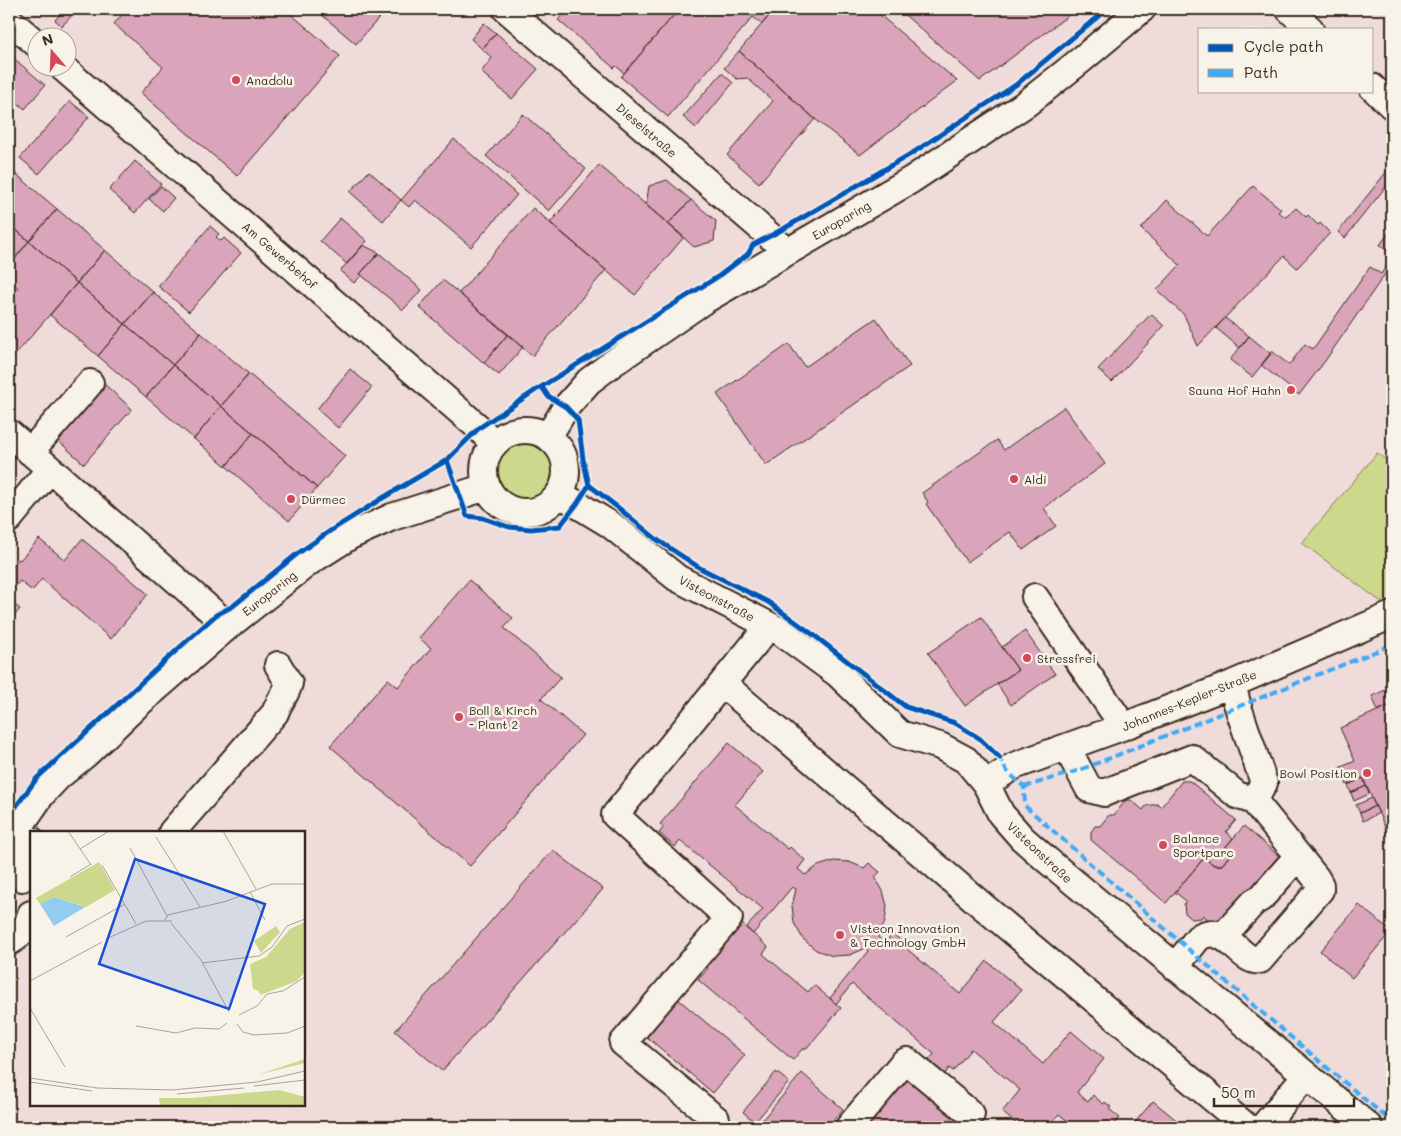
<svg xmlns="http://www.w3.org/2000/svg" width="1401" height="1136" viewBox="0 0 1401 1136" font-family="Mali,sans-serif">
<style>
.built{fill:#eedbda;fill-rule:evenodd}
.green{fill:#ccd88c;stroke:#848155}
.building{fill:#daa4ba;stroke:#3b2a1e}
.lines{fill:none;stroke-linecap:round;stroke-linejoin:round}
.minor-casing{stroke:#3b2a1e;stroke-width:30}
.minor{stroke:#f7f3e8;stroke-width:26}
.quiet{stroke:#3fa9f5;stroke-width:4;stroke-dasharray:8 4;stroke-linecap:butt}
.cycleway-casing{stroke:#f7f3e8;stroke-width:8}
.cycleway{stroke:#0057b8;stroke-width:5}
.poi-dot{fill:#d1495b;stroke:#f7f3e8;stroke-width:2}
.labels{text-anchor:middle;dominant-baseline:central;stroke-width:5;stroke-linejoin:round;paint-order:stroke}
.poi-label{font-size:12px;fill:#3b2a1e;stroke:#f7f3e8;text-anchor:start}
.street-label{font-size:12px;fill:#3b2a1e;stroke:#f7f3e8}
.inset-road{fill:none;stroke:#aca397;stroke-width:1}
.view{fill:#1d4ed8;fill-opacity:0.15;stroke:#1d4ed8;stroke-width:2.5}
.inset-edge{fill:none;stroke:#3b2a1e;stroke-width:2.5}
</style>
<rect width="100%" height="100%" fill="#f7f3e8"/>
<filter id="ink" filterUnits="userSpaceOnUse"><feTurbulence type="fractalNoise" baseFrequency=".02" numOctaves="2"/><feDisplacementMap in="SourceGraphic" scale="10" xChannelSelector="R" yChannelSelector="G"/><feConvolveMatrix kernelMatrix="1 2 1 2 8 2 1 2 1" color-interpolation-filters="sRGB"/></filter>
<g filter="url(#ink)">
<path class="built" d="M9 9H1392V1127H9ZM1200 29H1372V91H1200ZM38 38H68V68H38ZM31 832H304V1105H31Z"/>
<path class="green" d="M498 471a27 27 0 1 1 54 0a27 27 0 1 1-54 0Z
M1377 453 1392 464V598L1384 604 1302 543Z
M9 890C16 900 16 909 9 920Z"/>
<path class="building" d="M65 9H72L75 12 62 26 55 20Z
M127 9H285L340 56 237 176 141 93 163 67 114 24Z
M315 9H387L356 44Z
M568 9H679L624 73 616 66 614 68 558 20Z
M679 9H775L762 24 753 17 668 117 621 77Z
M775 9H873L957 81 860 155 815 119 739 51Z
M898 9H1077L980 81Z
M484 23 496 33 482 49 471 39Z
M496 33 538 69 512 99 481 72 492 58 482 49Z
M739 51 815 119 759 183 727 155 773 101 747 78 737 79 724 68Z
M11 56 45 85 25 109 12 99 9 103V59Z
M722 73 733 83 696 128 683 117Z
M70 101 89 117 39 174 20 158Z
M523 114 586 169 549 211 486 156Z
M454 139 517 195 471 247 415 200 409 207 401 200Z
M135 161 161 184 135 213 109 190Z
M599 165 684 237 635 295 550 223Z
M1392 165V179L1345 238 1338 232Z
M9 168 57 209 29 241 9 224Z
M369 171 401 200 383 221 350 192Z
M667 180 691 200 668 224 646 205 649 186Z
M161 186 174 198 163 211 149 199Z
M1253 186 1281 209 1278 212 1286 217 1296 208 1306 217 1308 215 1318 225 1320 223 1330 233 1297 268 1284 256 1198 346 1184 315 1157 290 1180 265 1141 229 1167 200 1207 236Z
M691 200 716 221 714 241 694 247 668 224Z
M533 208 606 270 532 356 459 293Z
M57 209 105 250 77 283 29 241Z
M340 218 367 241 347 264 320 241Z
M9 224 29 241 9 266Z
M210 226 219 234 216 237 221 241 224 238 241 253 189 312 158 286Z
M1392 228V253L1380 245Z
M29 241 77 283 9 362V299L18 288 9 280V266Z
M363 245 379 253 360 274 362 275 354 283 340 271Z
M105 250 153 292 125 324 77 283Z
M379 253 422 290 403 310 360 274Z
M1389 262 1392 264 1325 361 1299 395 1261 365 1272 351 1289 365 1305 344 1313 349 1370 267 1381 274Z
M443 280 508 334 484 363 419 307Z
M77 283 125 324 98 356 50 315Z
M153 292 201 333 173 365 125 324Z
M1151 314 1164 326 1112 382 1098 369Z
M876 318 910 366 766 465 717 394 789 344 805 367Z
M1225 318 1249 336 1240 348 1216 328Z
M125 324 173 365 146 397 98 356Z
M201 333 249 374 221 406 173 365Z
M508 334 523 347 499 375 484 363Z
M1249 336 1271 354 1252 377 1230 360Z
M173 365 221 406 194 439 146 397Z
M350 369 372 387 338 428 317 409Z
M249 374 345 456 317 488 221 406Z
M102 382 132 409 84 464 54 437Z
M221 406 253 433 226 466 194 439Z
M1064 407 1105 464 1044 508 1056 526 1023 550 1010 532 967 562 926 504 928 502 922 493 997 440 1004 450Z
M253 433 317 488 289 521 226 466Z
M39 539 65 560 82 539 148 594 111 639 42 579 32 591 20 581 10 592 14 595 10 601 20 609 9 622V570L18 559 20 560Z
M469 580 513 618 504 628 561 677 541 699 583 735 470 866 330 746 388 679 398 687 431 648 419 638Z
M981 617 1018 670 965 706 928 653Z
M1025 631 1055 674 1011 705 997 684 1018 670 1002 647Z
M1392 687V704L1378 711 1372 696Z
M1392 704V843L1363 778 1347 785 1339 768 1355 761 1340 728Z
M729 743 763 772 735 805 788 849 790 847 805 860 798 869 805 875 818 866 834 861 849 862 864 868 869 863 880 872 875 877 883 891 887 906 885 922 878 937 885 943 893 934 909 947 907 949 960 994 987 961 1021 990 994 1022 1043 1064 1071 1031 1104 1059 1077 1092 1088 1102 1093 1095 1103 1104 1105 1102 1111 1107 1109 1109 1120 1118 1114 1124 1118 1127H1075L1059 1114 1047 1127H1020L1002 1112 1020 1090 971 1049 953 1071 949 1068 945 1074 929 1060 934 1054 852 984 836 1004 830 998 868 951 866 948 850 955 833 956 816 950 803 939 794 923 792 906 796 889 792 887 753 934 746 928 763 909 680 841 675 847 659 833 664 827 660 824Z
M1363 778 1366 786 1351 793 1348 785Z
M1182 781H1190L1236 820 1226 832 1233 838 1223 850 1229 856 1222 865H1214L1204 858 1166 903 1091 840V832L1095 826H1100L1109 815H1114L1126 800H1131L1143 810 1146 806 1157 804 1161 807Z
M1366 786 1369 794 1354 801 1351 793Z
M1372 798 1375 806 1360 813 1356 805Z
M1375 806 1379 813 1363 821 1360 813Z
M1244 826 1279 856 1280 864 1259 889 1222 924 1214 925 1203 915 1201 918 1192 919 1185 913 1184 904 1186 901 1175 892 1204 858 1214 865H1222L1229 856 1223 850Z
M553 850 603 889 442 1071 395 1031Z
M1359 905 1391 931 1352 978 1320 951Z
M742 924 768 947 763 954 808 992 814 985 841 1008 805 1050 803 1048 793 1060 698 980 708 968 706 966Z
M678 999 745 1055 713 1093 647 1037Z
M909 1071 976 1127H862Z
M776 1072 789 1082 755 1122 743 1112Z
M802 1073 843 1109 827 1127H756Z
M1153 1101 1185 1127H1131Z"/>
<g class="lines">
<g class="minor-casing">
<path id="minor" d="M506 9 770 236 786 251
M1289 9 1310 29
M9 20 38 45
M63 68 479 428 494 444
M1372 87 1392 106
M484 471a41 41 0 1 1 82 0a41 41 0 1 1-82 0Z
M9 433 216 615 227 627
M548 437 566 407 589 381 613 363 703 301 911 180 1027 103 1081 60 1142 9
M30 452 90 383
M560 494 611 525 677 578 778 630 838 674 900 734 940 746 966 760 986 784 1001 814 1022 838 1047 860 1369 1127
M9 519 50 469
M1035 597 1115 714 1122 727
M723 684 985 908 1247 1127
M1067 748 1089 789 1104 793 1192 758 1237 795 1254 801 1264 783 1238 707 1232 684
M986 784 1014 766 1122 727 1232 684 1392 615
M172 832 275 713C279 701 286 695 289 683L278 665
M9 842 42 794 58 777 86 754 137 705 227 627 309 562 350 536 392 517 486 487
M22 878 25 857 31 840
M1222 937 1254 902 1261 898 1298 856
M9 942C20 936 28 927 31 914
M1175 967 1198 938C1225 919 1241 965 1260 960L1320 890V885L1316 878 1254 801
M709 1127 716 1119 623 1043 729 918 615 815 769 626
M849 1127 903 1063 907 1061 971 1114
M1263 1127 1306 1075"/>
</g>
<use href="#minor" class="minor"/>
<path class="quiet" d="M998 756 1007 771 1024 787 1025 806C1146 913 1268 1019 1392 1122
M1024 787 1080 770 1392 645"/>
<g class="cycleway-casing">
<path id="cycleway" d="M542 387 548 396 566 407 578 420 583 459 589 485 621 510 656 539 700 568 768 602 815 636 906 707 955 723 979 738 1000 758
M447 460 467 516 483 518 509 527 531 529 560 526 577 504 589 485
M9 816 37 778 189 639 216 615 233 606 297 554 330 531 381 499 447 460 479 428 536 390 719 276 748 254 753 245 785 228 914 152 1017 84 1107 9"/>
</g>
<use href="#cycleway" class="cycleway"/>
</g>
</g>
<g class="poi-dot">
<circle cx="236" cy="80" r="5"/>
<circle cx="1291" cy="390" r="5"/>
<circle cx="1014" cy="479" r="5"/>
<circle cx="291" cy="499" r="5"/>
<circle cx="1027" cy="658" r="5"/>
<circle cx="459" cy="717" r="5"/>
<circle cx="1367" cy="773" r="5"/>
<circle cx="1163" cy="845" r="5"/>
<circle cx="840" cy="935" r="5"/>
</g>
<g class="labels">
<g class="poi-label">
<text x="246" y="80">Anadolu</text>
<text x="1281" y="390" text-anchor="end">Sauna Hof Hahn</text>
<text x="1024" y="479">Aldi</text>
<text x="301" y="499">Dürmec</text>
<text x="1037" y="658">Stressfrei</text>
<text x="469" y="710">Boll &amp; Kirch<tspan x="469" dy="14">- Plant 2</tspan></text>
<text x="1357" y="773" text-anchor="end">Bowl Position</text>
<text x="1173" y="838">Balance<tspan x="1173" dy="14">Sportparc</tspan></text>
<text x="850" y="928">Visteon Innovation<tspan x="850" dy="14">&amp; Technology GmbH</tspan></text>
</g>
<g class="street-label">
<text transform="translate(647 130) rotate(41)">Dieselstraße</text>
<text transform="translate(841 220) rotate(-30)">Europaring</text>
<text transform="translate(280 255) rotate(41)">Am Gewerbehof</text>
<text transform="translate(269 593) rotate(-38)">Europaring</text>
<text transform="translate(717 598) rotate(28)">Visteonstraße</text>
<text transform="translate(1189 700) rotate(-22)">Johannes-Kepler-Straße</text>
<text transform="translate(1040 852) rotate(43)">Visteonstraße</text>
</g>
</g>
<g transform="translate(30 831)">
<rect width="275" height="275" fill="#f7f3e8"/>
<path d="M69 31 85 59 56 76 24 66 10 73 6 67ZM275 91V141L267 150 230 164 229 160 223 158 220 133 236 126 260 98ZM246 95 250 101 231 122 224 110ZM275 228V232L227 244ZM249 259 275 266V275H130L129 267H162Z" fill="#ccd88c"/>
<path d="M24 66 55 76 24 95 10 73Z" fill="#92ccf1"/>
<path class="inset-road" d="M38 0 61 34M193 0 226 58M126 6 170 76M100 17 137 85M50 18 79 0M72 34 106 93M40 46 61 33M220 61 235 89M135 89 138 84 197 70 242 53H275M141 92 171 129 199 181M36 106 95 73M76 108 116 90H142M172 132 229 125 242 116 257 95 275 88M0 150 72 111M0 177 35 236M209 184 227 175 237 163 253 160 275 146M207 193 213 201 224 204 257 202 275 195M106 195 146 202 165 197 189 198 197 192M0 247 67 257 142 259 227 251 275 240M0 251 62 260M224 255 275 249M147 263 214 257"/>
<path class="view" d="M105 28 235 73 199 178 69 133Z"/>
<rect width="275" height="275" class="inset-edge"/>
</g>
<rect width="1401" height="1136" fill="none" stroke="#f7f3e8" stroke-width="30"/>
<rect x="15" y="15" width="1371" height="1106" fill="none" stroke="#3b2a1e" stroke-width="2" filter="url(#ink)"/>
<rect x="1198" y="28" width="175" height="65" fill="#f7f3e8" stroke="#aca397"/>
<rect x="1208" y="44" width="25" height="8" fill="#0057b8" stroke="#aca397"/>
<text x="1244" y="52" font-size="15" fill="#3b2a1e">Cycle path</text>
<rect x="1208" y="69" width="25" height="8" fill="#3fa9f5" stroke="#aca397"/>
<text x="1244" y="78" font-size="15" fill="#3b2a1e">Path</text>
<g transform="translate(52 52) rotate(341)"><circle r="24" fill="#f7f3e8" stroke="#aca397"/>
<path d="M0-4L9 19L0 12L-9 19Z" fill="#d1495b"/>
<text y="-8" font-size="14" font-weight="bold" text-anchor="middle" fill="#3b2a1e">N</text>
</g>
<path d="M1214 1098v8h140v-8" fill="none" stroke="#3b2a1e" stroke-width="2.5"/>
<text x="1221" y="1098" font-size="15" fill="#3b2a1e" stroke="#f7f3e8" stroke-width="4" paint-order="stroke">50 m</text>
</svg>
